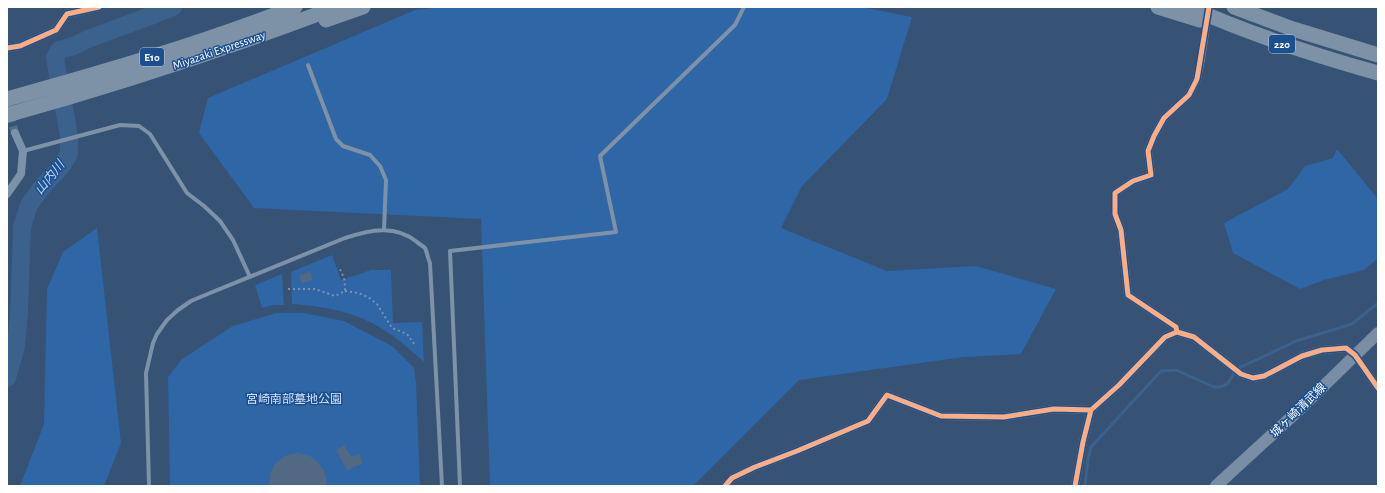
<svg xmlns="http://www.w3.org/2000/svg" width="1385" height="493" viewBox="0 0 1385 493" font-family="'Alegreya Sans','Noto Sans JP',sans-serif">
<style>
.green{fill:#2f66a5}
.lines{fill:none;stroke-linecap:round;stroke-linejoin:round}
.stream{stroke:#3b618d;stroke-width:3}
.river{stroke:#3b618d;stroke-width:18}
.building{fill:#526984}
.street-tunnel{stroke:#546c89;stroke-width:8;stroke-dasharray:8 4;stroke-linecap:butt}
.path{stroke:#7d92a8;stroke-width:2;stroke-dasharray:2 3;stroke-linecap:butt}
.lane{stroke:#7d92a8;stroke-width:4}
.street{stroke:#7d92a8;stroke-width:8}
.secondary{stroke:#798da4;stroke-width:12}
.highway{stroke:#7e92a7;stroke-width:15}
.street-bridge{stroke:#7d92a8;stroke-width:8}
.cycleway-casing{stroke:#1b4f8f;stroke-width:8}
.cycleway{stroke:#ffac80;stroke-width:5}
.labels{text-anchor:middle;dominant-baseline:central;stroke-width:3;stroke-linejoin:round;paint-order:stroke}
.shield{fill:#1b4f8f;stroke:#bbcadd;stroke-width:1}
.shield-label{font-size:11px;font-weight:bold;fill:#fff}
.street-label{font-size:12px;fill:#fff;stroke:#1b4f8f}
.park-label{font-size:12px;fill:#cfe3fa;stroke:#1b4f8f}
.water-label{font-size:13px;font-style:italic;fill:#b5d3f5;stroke:#1b4f8f}
</style>
<rect width="100%" height="100%" fill="#365274"/>
<path class="green" d="M442 7H862L912 17 887 99 802 186 781 228 887 271 976 266 1056 289 1021 354 964 357 799 380 693 486H490L481 219 254 208 199 133 208 98 415 10Z
M1337 149 1378 199V258L1364 270 1324 280 1300 289 1233 253 1224 223 1288 189 1305 166 1333 158Z
M97 228 121 443 104 486H20L44 424 47 289 63 252Z
M332 255 341 280 371 270H391L393 323 422 322 424 362C414 353 404 344 393 336 362 313 329 307 292 304L291 272Z
M282 274 284 305H273L262 308 255 285Z
M276 313H304L344 321 392 346 414 368 416 382 420 486H170L168 377 182 359 233 326Z"/>
<g class="lines">
<path class="stream" d="M1085 486 1088 459 1091 447 1161 371 1176 370 1214 387C1229 388 1230 380 1236 369L1254 361 1296 341 1352 324 1378 303"/>
<path class="river" d="M7 378 16 346 19 314 22 227 29 205 42 187 61 167 69 154V136L55 58 59 50 74 46 88 39 153 15 173 7"/>
</g>
<path class="building" d="M310 271 313 280 302 283 299 276Z
M344 445 351 457 359 454 363 463 347 470 336 450Z
M297 453 303 454 312 457 319 463 324 471 326 478V486H269L270 474 275 464 285 456Z"/>
<g class="lines">
<path class="street-tunnel" d="M7 103 15 133"/>
<path class="path" d="M288 289H315L335 296 345 291V286L344 278 339 267
M345 291 358 293 368 297 377 304 392 328 407 334 415 345"/>
<path class="lane" d="M308 65 336 139 343 146 370 155 380 166 386 180 384 230
M23 151 120 125 139 126 150 134 187 193 204 206 220 221 233 240 250 277
M149 486 146 373 153 343 157 334 167 320 178 310 191 301 210 293 345 238C370 230 395 224 417 242 419 244 423 246 425 248 427 252 428 259 430 263L442 486
M460 486 450 251 616 232 600 156 735 25 744 7"/>
<path class="street" d="M7 48 20 46 56 30 67 14 99 7
M7 194 21 174 23 151 15 133
M1177 332 1176 327 1128 295 1121 230 1115 214V193L1133 181 1151 175 1148 151 1154 136 1164 118 1189 95 1197 79 1201 59
M725 486 732 478 755 467 797 451 868 421 887 395 941 416 1004 417 1054 409 1091 410
M1075 486 1083 442 1091 410 1119 385 1165 337 1177 332 1194 337 1241 374 1253 378 1264 376 1302 356 1322 350 1346 348 1355 355 1378 388"/>
<path class="secondary" d="M1216 486 1299 410 1378 333"/>
<path class="highway" d="M1158 7 1200 20
M1189 7C1250 34 1313 55 1378 73
M1234 7 1293 29 1378 55
M326 20 363 7
M7 99C104 72 201 44 295 7
M7 115C119 84 228 48 337 7"/>
<path class="street-bridge" d="M1201 59 1209 7"/>
<g class="cycleway-casing">
<path id="cycleway" d="M7 48 20 46 56 30 67 14 99 7
M1177 332 1176 327 1128 295 1121 230 1115 214V193L1133 181 1151 175 1148 151 1154 136 1164 118 1189 95 1197 79 1209 7
M725 486 732 478 755 467 797 451 868 421 887 395 941 416 1004 417 1054 409 1091 410
M1075 486 1083 442 1091 410 1119 385 1165 337 1177 332 1194 337 1241 374 1253 378 1264 376 1302 356 1322 350 1346 348 1355 355 1378 388"/>
</g>
<use href="#cycleway" class="cycleway"/>
</g>
<g class="labels">
<g class="shield">
<rect x="1269" y="35" width="26" height="18" rx="3"/>
<rect x="140" y="48" width="24" height="18" rx="3"/>
</g>
<g class="shield-label">
<text x="1282" y="44">220</text>
<text x="152" y="57">E10</text>
</g>
<g class="street-label">
<text transform="translate(219 50) rotate(-19)">Miyazaki Expressway</text>
<text transform="translate(1298 410) rotate(-44)">城ヶ崎清武線</text>
</g>
<g class="park-label">
<text x="294" y="399">宮崎南部墓地公園</text>
</g>
<g class="water-label">
<text transform="translate(50 178) rotate(-51)">山内川</text>
</g>
</g>
<rect width="1385" height="493" fill="none" stroke="#ffffff" stroke-width="16"/>
</svg>
